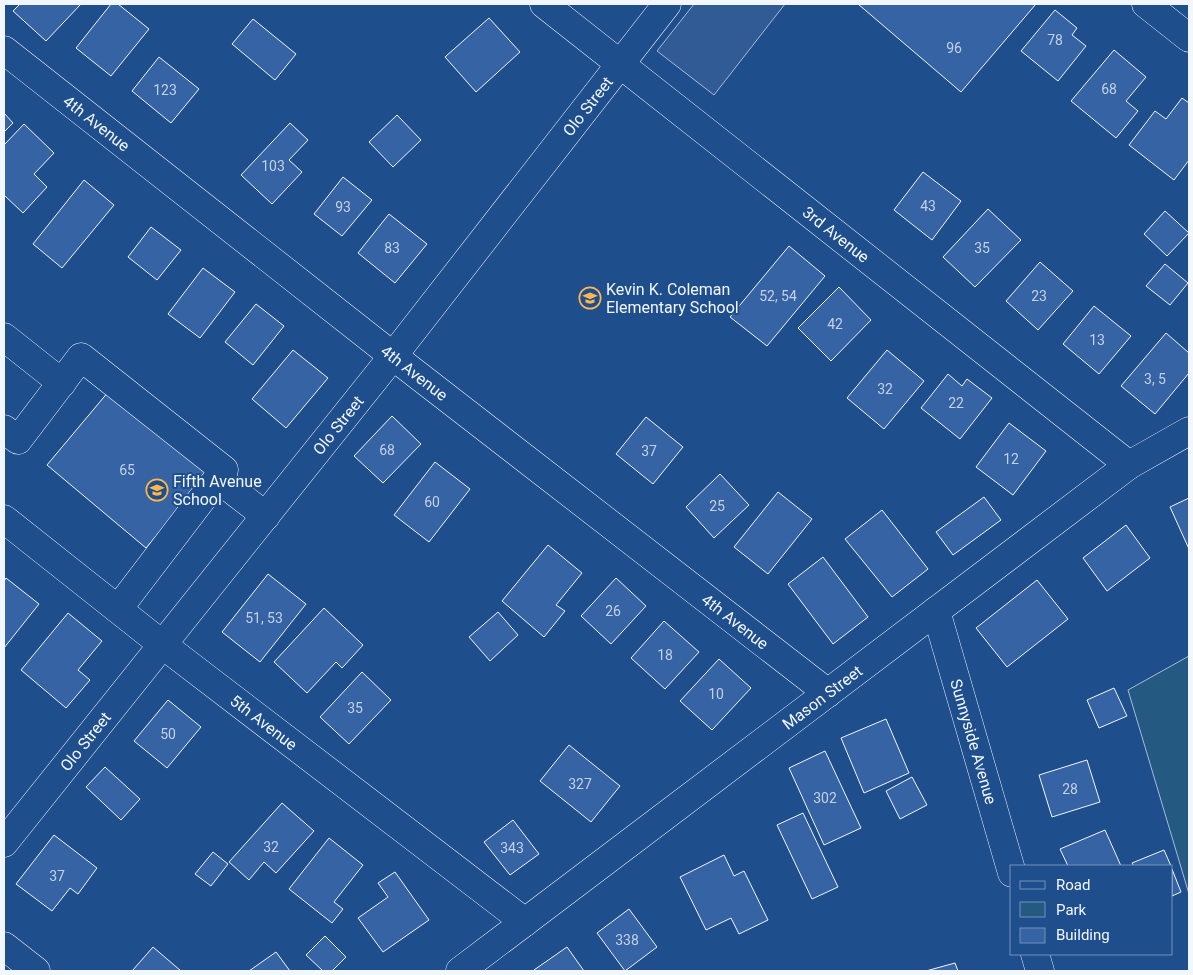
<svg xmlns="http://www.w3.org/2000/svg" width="1193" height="975" viewBox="0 0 1193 975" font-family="Roboto,sans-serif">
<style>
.green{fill:#245a82;stroke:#a8bbd7}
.parking{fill:#305b95;stroke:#a8bbd7}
.building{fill:#3563a3;stroke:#f2f6ff}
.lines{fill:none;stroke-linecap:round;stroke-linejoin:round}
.minor-casing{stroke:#f2f6ff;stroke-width:29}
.minor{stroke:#1f4e8c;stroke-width:28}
.labels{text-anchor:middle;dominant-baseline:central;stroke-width:4;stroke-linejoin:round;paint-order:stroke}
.number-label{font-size:14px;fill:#c3d1e8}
.street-label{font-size:16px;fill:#f2f6ff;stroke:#1f4e8c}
.poi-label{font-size:16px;fill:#f2f6ff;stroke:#1f4e8c;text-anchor:start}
</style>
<rect width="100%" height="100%" fill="#1f4e8c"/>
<path class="green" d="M1189 656V894L1128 690Z"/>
<path class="parking" d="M694 4H785L714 95 657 51Z"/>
<path class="building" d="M20 4H81L46 41 13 11Z
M111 4H118L149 29 111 76 76 48Z
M858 4H1036L961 92Z
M1055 10 1077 28 1072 35 1086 46 1058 81 1021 51Z
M489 18 520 52 476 92 445 57Z
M253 19 296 54 275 80 232 44Z
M1114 50 1146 77 1126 101 1138 111 1116 138 1071 101Z
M159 57 199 89 171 123 132 91Z
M1182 98 1189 103V160L1174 180 1129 145 1155 111 1166 119Z
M4 113 13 123 4 132Z
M397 115 421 140 393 167 369 142Z
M290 123 308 140 289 160 302 172 272 204 241 175Z
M24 124 54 153 34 174 47 187 23 213 4 195V145Z
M923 172 961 201 932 240 894 210Z
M343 177 372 200 342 236 314 214Z
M84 180 114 205 62 268 33 244Z
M988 209 1021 240 975 287 943 257Z
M1165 211 1189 233 1167 256 1144 234Z
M389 214 427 244 395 283 358 253Z
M151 227 181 250 157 280 128 257Z
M789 246 825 276 767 346 730 317Z
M1040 262 1073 291 1038 330 1006 301Z
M1165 264 1188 283 1170 305 1146 286Z
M203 268 235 292 200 338 168 314Z
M839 287 871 320 831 361 798 328Z
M256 304 284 326 253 365 225 342Z
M1094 306 1131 336 1099 374 1063 344Z
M1166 333 1189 353V373L1155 414 1121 386Z
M293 350 328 378 286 428 252 399Z
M887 350 924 381 884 429 847 398Z
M948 374 962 386 967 379 992 398 960 439 921 408Z
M109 391 208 474 146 548 47 465Z
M392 416 421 444 383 483 354 456Z
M646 417 683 447 653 484 616 454Z
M1009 423 1046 451 1013 495 976 467Z
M435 462 470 489 429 542 394 515Z
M720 474 749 505 714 538 686 507Z
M778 492 812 519 768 574 734 547Z
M984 497 1001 520 953 555 936 532Z
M1189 498V549L1170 507Z
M882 510 928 569 892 597 845 539Z
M1126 525 1150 558 1107 591 1083 558Z
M548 545 582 573 556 605 565 611 544 637 502 601Z
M823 557 868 617 833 644 788 584Z
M268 574 306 604 260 662 222 632Z
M6 578 39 604 4 648V581Z
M616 578 646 606 611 644 581 616Z
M1037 580 1068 619 1007 667 976 628Z
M324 608 363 645 342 668 336 662 307 693 274 662Z
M498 612 518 635 490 661 469 637Z
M68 613 102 641 78 670 90 680 66 708 21 670Z
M664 621 699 652 665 689 631 658Z
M719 659 751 688 712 730 680 701Z
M362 672 391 700 349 744 320 717Z
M1114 688 1127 716 1099 728 1087 700Z
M168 700 201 727 167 768 134 741Z
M886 719 909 773 864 793 841 738Z
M569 745 620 786 591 822 540 781Z
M825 751 861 828 824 845 789 768Z
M1087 760 1100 802 1052 817 1039 775Z
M105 767 140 799 121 820 86 787Z
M912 777 927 805 900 819 886 791Z
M282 803 314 831 276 873 264 862 249 880 229 862Z
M803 813 838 887 812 899 777 825Z
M513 820 539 854 510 875 484 842Z
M1105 830 1121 866H1068L1060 849Z
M54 835 97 868 78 894 70 888 52 911 16 884Z
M329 838 363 865 334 902 343 909 332 923 289 889Z
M1164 850 1171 866H1134L1132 863Z
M213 852 228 864 211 886 195 874Z
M724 855 734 876 744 871 768 920 739 934 731 918 706 930 680 877Z
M1172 869 1181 892 1172 896Z
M395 872 429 920 383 952 358 918 388 897 378 883Z
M629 909 657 947 625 971 597 933Z
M325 936 346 957 332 971H323L306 955Z
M153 947 181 971H132Z
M567 947 584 971H535L534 970Z
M276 952 290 971H249Z
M955 963 958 971H926Z"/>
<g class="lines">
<g class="minor-casing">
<g id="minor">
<path id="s1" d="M544 4 1129 465"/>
<path d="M1146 4 1189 38"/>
<path id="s2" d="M4 50 393 356 828 693"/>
<path d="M4 337 62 383"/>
<path d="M4 429 18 440 81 357 224 470 118 609"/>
<path d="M218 479 266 516"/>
<path id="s3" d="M4 519 163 645 525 922"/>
<path id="s4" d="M936 611 1012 873"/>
<path id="s5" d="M4 843 393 356 667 4"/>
<path d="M4 946 36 971"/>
<path d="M1035 954 1040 971"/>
<path id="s6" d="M460 971 1129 465 1189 431"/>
</g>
</g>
<use href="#minor" class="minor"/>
</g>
<defs>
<g id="school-ring" transform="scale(1.125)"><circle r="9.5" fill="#1f4e8c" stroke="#ffb74d" stroke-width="1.5"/><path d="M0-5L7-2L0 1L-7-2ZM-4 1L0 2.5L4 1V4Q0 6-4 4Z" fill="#ffb74d"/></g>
</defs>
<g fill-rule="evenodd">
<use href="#school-ring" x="590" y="298"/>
<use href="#school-ring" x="157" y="490"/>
</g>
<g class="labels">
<g class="number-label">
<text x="1055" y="40">78</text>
<text x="954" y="48">96</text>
<text x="1109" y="89">68</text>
<text x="165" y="90">123</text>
<text x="273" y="166">103</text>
<text x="928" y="206">43</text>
<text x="343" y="207">93</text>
<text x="392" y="248">83</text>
<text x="982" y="248">35</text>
<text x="778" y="296">52, 54</text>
<text x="1039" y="296">23</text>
<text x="835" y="324">42</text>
<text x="1097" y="340">13</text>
<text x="1155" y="379">3, 5</text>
<text x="885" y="389">32</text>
<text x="956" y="403">22</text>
<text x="387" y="450">68</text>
<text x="649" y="451">37</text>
<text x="1011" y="459">12</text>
<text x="127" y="470">65</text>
<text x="432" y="502">60</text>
<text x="717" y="506">25</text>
<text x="613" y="611">26</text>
<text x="264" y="618">51, 53</text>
<text x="665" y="655">18</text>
<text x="716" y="694">10</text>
<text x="355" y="708">35</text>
<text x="168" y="734">50</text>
<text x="580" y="784">327</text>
<text x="1070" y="789">28</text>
<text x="825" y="798">302</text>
<text x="271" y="847">32</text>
<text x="512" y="848">343</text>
<text x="57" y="876">37</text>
<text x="627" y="940">338</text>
</g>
<g class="street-label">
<text stroke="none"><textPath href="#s5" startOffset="940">Olo Street</textPath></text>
<text stroke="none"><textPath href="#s2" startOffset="118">4th Avenue</textPath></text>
<text stroke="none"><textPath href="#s1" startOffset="372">3rd Avenue</textPath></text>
<text stroke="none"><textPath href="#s2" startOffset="522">4th Avenue</textPath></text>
<text stroke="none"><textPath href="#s5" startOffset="535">Olo Street</textPath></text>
<text stroke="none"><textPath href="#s2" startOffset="928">4th Avenue</textPath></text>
<text stroke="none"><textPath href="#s6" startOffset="454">Mason Street</textPath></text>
<text stroke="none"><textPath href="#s3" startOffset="330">5th Avenue</textPath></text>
<text stroke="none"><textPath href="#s5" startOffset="130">Olo Street</textPath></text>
<text stroke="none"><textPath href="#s4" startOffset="136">Sunnyside Avenue</textPath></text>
</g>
<g class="poi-label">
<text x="606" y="289">Kevin K. Coleman<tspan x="606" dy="18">Elementary School</tspan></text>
<text x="173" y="481">Fifth Avenue<tspan x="173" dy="18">School</tspan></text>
</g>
</g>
<rect width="1193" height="975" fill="none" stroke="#f2f6ff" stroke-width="10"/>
<rect x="1010" y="865" width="162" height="90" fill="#1f4e8c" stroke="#7391ba"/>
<rect x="1020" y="881" width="25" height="8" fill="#1f4e8c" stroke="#7391ba"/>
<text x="1056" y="890" font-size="15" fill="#f2f6ff">Road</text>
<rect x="1020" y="902" width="25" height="15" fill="#245a82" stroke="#7391ba"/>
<text x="1056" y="915" font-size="15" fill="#f2f6ff">Park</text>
<rect x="1020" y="928" width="25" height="15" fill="#3563a3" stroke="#7391ba"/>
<text x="1056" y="940" font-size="15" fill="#f2f6ff">Building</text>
</svg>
